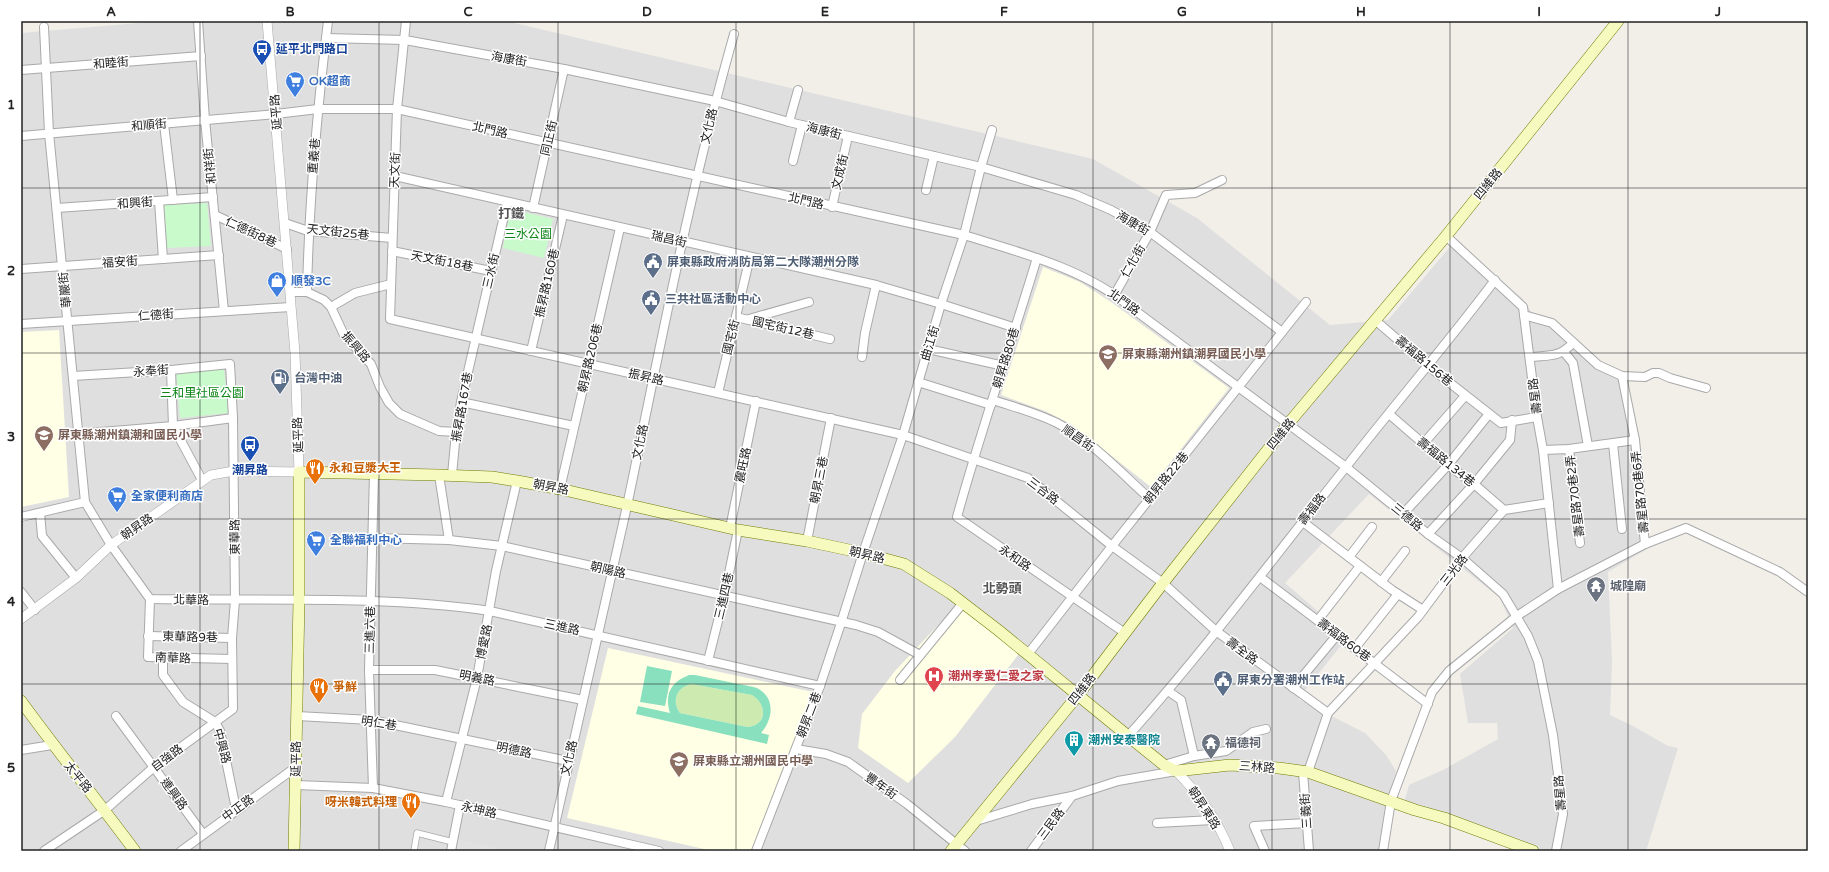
<svg xmlns="http://www.w3.org/2000/svg" width="1829" height="872" font-family="'Varela Round','Noto Sans TC',sans-serif">
  <rect width="100%" height="100%" fill="#f2efe9"/>
  <polygon fill="#e0dfdf" points="162,21 506,21 1093,159 1197,218 1330,325 1388,320 1455,241 1523,299 1532,313 1557,325 1600,365 1624,375 1647,549 1608,572 1612,661 1610,715 1633,726 1668,746 1678,748 1646,851 1539,851 1404,803 1409,785 1443,770 1498,739 1497,723 1468,723 1460,674 1513,628 1500,598 1369,494 1285,583 1348,637 1298,699 1365,733 1386,755 1396,771 1385,810 1385,851 21,851 21,33"/>
  <g fill="#ffffe5">
    <polygon points="1043,267 1080,282 1111,302 1229,388 1151,487 1071,424 1045,411 1001,395"/>
    <polygon points="59,330 69,497 21,507 21,332"/>
    <polygon points="957,605 1021,651 955,737 908,783 858,748 862,714 895,671"/>
    <polygon points="608,648 813,692 756,851 713,851 567,818"/>
  </g>
  <path fill="#cdebb0" d="M691,684L752,695C767,704 768,726 747,727L680,713C671,701 677,687 691,684Z"/>
  <g fill="#c8facc">
    <polygon points="207,203 211,246 167,248 164,205"/>
    <polygon points="511,209 553,219 544,258 503,248"/>
    <polygon points="224,368 228,413 180,418 176,373"/>
  </g>
  <g fill="#88e0be" fill-rule="evenodd">
    <polygon points="647,666 672,671 665,706 640,702"/>
    <path d="M689,675H695C710,678 724,681 738,684C744,685 751,686 757,688C776,698 773,719 761,733L769,735L767,744L636,714L638,706L670,713C664,694 671,682 689,675ZM691,684L752,695C767,704 768,726 747,727L680,713C671,701 677,687 691,684Z"/>
  </g>
  <polygon fill="#e2e2e2" points="457,839 496,848 498,851 455,851"/>
  <g fill="none" stroke-linecap="round" stroke-linejoin="round">
    <g stroke="#a9a9a9" stroke-width="7">
      <polyline id="pedestrian" points="414,851 417,833 453,842"/>
    </g>
    <g stroke="#a9a9a9" stroke-width="10">
      <g id="minor">
        <polyline points="198,21 205,120 224,311"/>
        <polyline points="406,21 397,109 390,319 903,435 1028,478 1112,546 1163,583 1216,631 1328,713"/>
        <path d="M44,27L49,133L85,502L111,545L150,599C262,601 380,595 490,611L820,686"/>
        <polyline points="326,38 405,40 564,69 715,101 789,122 981,167 1076,195 1111,210 1150,232 1282,332"/>
        <polyline points="21,70 201,56"/>
        <polyline points="789,122 798,90"/>
        <polyline points="164,124 173,200"/>
        <path d="M21,136L276,114L318,109H397L964,235C1022,253 1086,269 1133,309L1346,467L1428,534L1462,558L1503,594L1528,636L1538,661L1553,735L1563,814L1556,851"/>
        <polyline points="793,161 802,125"/>
        <polyline points="395,176 876,285 941,304 1016,328"/>
        <polyline points="926,190 934,156"/>
        <polyline points="159,201 163,259"/>
        <polyline points="832,207 848,136"/>
        <polyline points="57,208 213,197"/>
        <polyline points="533,208 564,69"/>
        <polyline points="215,215 287,249"/>
        <polyline points="285,223 308,231 392,238"/>
        <polyline points="1446,236 1523,307 1537,417 1543,450 1558,589"/>
        <polyline points="392,251 491,271"/>
        <path d="M1037,258C1011,344 981,430 957,517L1125,633"/>
        <polyline points="21,269 219,255"/>
        <polyline points="290,292 307,292 324,300 331,307 344,335 371,364 380,387 389,403 400,414 439,431 456,432"/>
        <path d="M307,292C309,202 317,111 328,21"/>
        <polyline points="1115,294 1150,232 1166,195 1195,193 1222,180"/>
        <polyline points="331,307 355,293 391,284"/>
        <polyline points="1524,315 1552,323 1598,365 1622,376 1645,377 1653,373 1659,373 1670,378 1706,388"/>
        <polyline points="736,317 830,339"/>
        <polyline points="749,319 809,302"/>
        <polyline points="1375,320 1427,365 1501,423 1537,417"/>
        <polyline points="21,324 291,307"/>
        <polyline points="928,349 1004,366"/>
        <polyline points="531,351 563,215"/>
        <polyline points="1564,352 1573,363 1588,446"/>
        <polyline points="862,357 865,333 876,285"/>
        <path d="M1530,357C1550,355 1558,358 1573,343"/>
        <polyline points="171,370 173,426 202,480"/>
        <polyline points="1622,376 1635,440 1645,544"/>
        <polyline points="918,382 991,405"/>
        <polyline points="718,393 750,257"/>
        <path d="M993,400C1014,407 1037,413 1057,423C1092,441 1120,472 1149,498"/>
        <polyline points="461,402 574,426"/>
        <polyline points="1389,414 1448,465 1474,484 1504,510"/>
        <polyline points="77,434 173,426 233,418"/>
        <polyline points="1423,444 1465,396"/>
        <polyline points="1613,444 1622,529"/>
        <polyline points="1569,449 1580,543"/>
        <polyline points="1543,450 1569,449 1635,440"/>
        <polyline points="439,475 449,540"/>
        <polyline points="452,475 456,432 461,402 507,203"/>
        <polyline points="560,489 620,228"/>
        <polyline points="40,513 42,536 76,578"/>
        <polyline points="1403,514 1448,465 1489,414"/>
        <polyline points="21,517 85,502"/>
        <polyline points="1303,522 1392,590 1423,610"/>
        <polyline points="730,528 756,401"/>
        <polyline points="1428,534 1474,484 1510,440 1512,420"/>
        <polyline points="371,538 449,540 502,546 856,625 878,632 920,655"/>
        <polyline points="807,541 831,418"/>
        <polyline points="1349,557 1372,527"/>
        <polyline points="1260,577 1428,704"/>
        <polyline points="1381,582 1405,551"/>
        <polyline points="21,592 35,610"/>
        <polyline points="150,599 148,657 232,659"/>
        <polyline points="1318,620 1360,566"/>
        <polyline points="148,636 232,638"/>
        <polyline points="1355,648 1398,594"/>
        <polyline points="1028,654 1112,546 1306,302"/>
        <polyline points="163,658 163,675 183,702 215,722 220,731 236,809"/>
        <polyline points="708,661 724,597 738,530"/>
        <polyline points="369,670 435,670 583,700"/>
        <polyline points="900,680 963,603"/>
        <polyline points="1293,688 1337,635"/>
        <polyline points="1168,691 1181,700 1194,756"/>
        <polyline points="116,716 203,834"/>
        <polyline points="297,716 371,720 568,761"/>
        <path d="M1128,736C1205,650 1274,557 1346,467C1395,404 1447,344 1495,280"/>
        <polyline points="796,749 826,754 848,762 907,804 965,851"/>
        <polyline points="21,750 52,745"/>
        <polyline points="1164,765 1194,756 1226,751 1253,732 1266,729"/>
        <polyline points="1303,772 1309,851"/>
        <polyline points="1308,772 1328,713 1418,617 1462,558 1504,510 1549,503"/>
        <polyline points="296,785 373,788 446,802 659,851"/>
        <polyline points="373,788 369,670 374,473"/>
        <polyline points="446,802 477,678 496,571 517,481"/>
        <polyline points="976,821 1032,804 1072,796 1118,781 1176,771"/>
        <polyline points="1157,823 1213,820"/>
        <polyline points="44,851 105,810 154,767 233,709 232,638 235,600 233,418 230,364 171,370 73,376"/>
        <polyline points="181,851 296,767"/>
        <polyline points="451,851 460,805"/>
        <path d="M549,851C574,736 602,621 627,506C660,348 690,189 734,34"/>
        <polyline points="756,851 820,686 841,623 863,553 903,435 941,304 964,235 981,167 992,130"/>
        <polyline points="1031,851 1072,796"/>
        <polyline points="1265,851 1254,826 1307,823"/>
        <polyline points="1383,851 1391,801 1432,692 1449,671 1517,616 1558,589 1645,544 1686,528 1780,572 1808,592"/>
      </g>
    </g>
    <g stroke="#a9a9a9" stroke-width="10">
      <g id="tertiary">
        <polyline points="21,619 76,578 111,545 211,475 234,471 299,472 295,353 267,21"/>
        <path d="M1176,771C1199,794 1218,821 1230,851"/>
      </g>
    </g>
    <g stroke="#707d05" stroke-width="12">
      <g id="secondary">
        <path d="M21,701C58,752 98,801 135,851"/>
        <polyline points="294,851 299,600 299,472 439,475 492,477 517,481 560,489 738,530 807,541 863,553 904,564 950,593 998,630 1128,736 1164,765 1176,771 1230,765 1279,768 1308,772 1415,810 1444,818 1533,851"/>
        <polyline points="951,851 1078,695 1163,583 1288,424 1446,236 1618,21"/>
      </g>
    </g>
    <use href="#pedestrian" stroke="#fff" stroke-width="5.5"/>
    <use href="#minor" stroke="#fff" stroke-width="8"/>
    <use href="#tertiary" stroke="#fff" stroke-width="9"/>
    <use href="#secondary" stroke="#f7fabf" stroke-width="11"/>
  </g>
  <path fill="none" stroke="#222" stroke-width="1" stroke-opacity="0.55" d="M200,21V851M379,21V851M558,21V851M736,21V851M914,21V851M1093,21V851M1272,21V851M1450,21V851M1628,21V851M21,188H1808M21,353H1808M21,519H1808M21,684H1808"/>
  <defs>
    <g id="bus-pin" transform="scale(1)"><path d="M0 17L-7.5 6A9.5 9.5 0 1 1 7.5 6Z" fill="#1a4fb4" stroke="#fff"/><path d="M-5-6H5V4H4V6H2V4H-2V6H-4V4H-5ZM-3.5-4V0h7V-4ZM-3.5 1.2v1.5H-2V1.2ZM2 1.2v1.5H3.5V1.2Z" fill="#fff"/></g>
    <g id="supermarket-pin" transform="scale(1)"><path d="M0 17L-7.5 6A9.5 9.5 0 1 1 7.5 6Z" fill="#3f7fe0" stroke="#fff"/><path d="M-6-5.5h2.5l.6 2H6L4.5 2H-2.5L-4.4-4H-6ZM-1.5 3.2a1.3 1.3 0 1 0 .1 0ZM3 3.2a1.3 1.3 0 1 0 .1 0Z" fill="#fff"/></g>
    <g id="civic-pin" transform="scale(1)"><path d="M0 17L-7.5 6A9.5 9.5 0 1 1 7.5 6Z" fill="#5c6f8a" stroke="#fff"/><path d="M-.6-6.5H3V-4.5H.6V-3L4-1V1h2V6H-6V1h2V-1L-.6-3ZM-1.2 2.5V6h2.4V2.5Z" fill="#fff"/></g>
    <g id="shop-pin" transform="scale(1)"><path d="M0 17L-7.5 6A9.5 9.5 0 1 1 7.5 6Z" fill="#3f7fe0" stroke="#fff"/><path d="M-5-2.5h2.3a2.7 3.5 0 0 1 5.4 0H5L5.5 6h-11ZM-1.5-2.5h3a1.5 2.3 0 0 0-3 0Z" fill="#fff"/></g>
    <g id="school-pin" transform="scale(1)"><path d="M0 17L-7.5 6A9.5 9.5 0 1 1 7.5 6Z" fill="#8d6e63" stroke="#fff"/><path d="M0-5L7-2L0 1L-7-2ZM-4 1L0 2.5L4 1V4Q0 6-4 4Z" fill="#fff"/></g>
    <g id="fuel-pin" transform="scale(1)"><path d="M0 17L-7.5 6A9.5 9.5 0 1 1 7.5 6Z" fill="#5c6f8a" stroke="#fff"/><path d="M-5.5-6h7V0h2V4h1.3V-2.5L3-4.5l.8-.8L6-3V5H2.5V1h-1V6h-7ZM-4.2-4.7v3.2H.2V-4.7Z" fill="#fff"/></g>
    <g id="restaurant-pin" transform="scale(1)"><path d="M0 17L-7.5 6A9.5 9.5 0 1 1 7.5 6Z" fill="#e8710a" stroke="#fff"/><path d="M-5-6h1v4h1v-4h1v4h1v-4h1v5L-1.5 .5V6h-2V.5L-5-1ZM5-6V6H3V1.5H1.5Q1.5-4 5-6Z" fill="#fff"/></g>
    <g id="temple-pin" transform="scale(1)"><path d="M0 17L-7.5 6A9.5 9.5 0 1 1 7.5 6Z" fill="#6b7280" stroke="#fff"/><path d="M0-6L5-2H3V0L6.5 2.5H4V6H1.5V3h-3V6H-4V2.5H-6.5L-3 0V-2H-5Z" fill="#fff"/></g>
    <g id="hospital-pin" transform="scale(1)"><path d="M0 17L-7.5 6A9.5 9.5 0 1 1 7.5 6Z" fill="#e0444e" stroke="#fff"/><path d="M-5-5h3v3.5h4V-5h3V5h-3V1.5h-4V5h-3Z" fill="#fff"/></g>
    <g id="building-pin" transform="scale(1)"><path d="M0 17L-7.5 6A9.5 9.5 0 1 1 7.5 6Z" fill="#0f9aa8" stroke="#fff"/><path d="M-4-6H4V6H1V3H-1V6H-4ZM-2.5-4.3h1.7v1.8h-1.7ZM.8-4.3h1.7v1.8H.8ZM-2.5-1h1.7V.8h-1.7ZM.8-1h1.7V.8H.8Z" fill="#fff"/></g>
  </defs>
  <g fill-rule="evenodd">
    <use href="#bus-pin" x="262" y="49"/>
    <use href="#supermarket-pin" x="295" y="81"/>
    <use href="#civic-pin" x="653" y="262"/>
    <use href="#shop-pin" x="277" y="281"/>
    <use href="#civic-pin" x="651" y="299"/>
    <use href="#school-pin" x="1108" y="354"/>
    <use href="#fuel-pin" x="280" y="378"/>
    <use href="#school-pin" x="44" y="435"/>
    <use href="#bus-pin" x="250" y="445"/>
    <use href="#restaurant-pin" x="315" y="468"/>
    <use href="#supermarket-pin" x="117" y="496"/>
    <use href="#supermarket-pin" x="316" y="540"/>
    <use href="#temple-pin" x="1596" y="586"/>
    <use href="#hospital-pin" x="934" y="676"/>
    <use href="#civic-pin" x="1223" y="680"/>
    <use href="#restaurant-pin" x="319" y="687"/>
    <use href="#building-pin" x="1074" y="740"/>
    <use href="#temple-pin" x="1211" y="743"/>
    <use href="#school-pin" x="679" y="761"/>
    <use href="#restaurant-pin" x="411" y="802"/>
  </g>
  <g text-anchor="middle" dominant-baseline="central" stroke-width="3" stroke-linejoin="round" paint-order="stroke">
    <g font-size="12" font-weight="bold" fill="#164399" stroke="#fff" text-anchor="start">
      <text x="276" y="49">延平北門路口</text>
      <text x="250" y="470" text-anchor="middle">潮昇路</text>
    </g>
    <g font-size="12" fill="#222" stroke="#fff">
      <text transform="translate(509 59) rotate(10)">海康街</text>
      <text transform="translate(111 63) rotate(-5)">和睦街</text>
      <text transform="translate(276 112) rotate(-95)">延平路</text>
      <text transform="translate(149 125) rotate(-5)">和順街</text>
      <text transform="translate(709 126) rotate(-77)">文化路</text>
      <text transform="translate(490 130) rotate(13)">北門路</text>
      <text transform="translate(824 131) rotate(14)">海康街</text>
      <text transform="translate(549 138) rotate(-77)">同正街</text>
      <text transform="translate(314 156) rotate(-85)">重義巷</text>
      <text transform="translate(210 166) rotate(-96)">和祥街</text>
      <text transform="translate(395 170) rotate(-88)">天文街</text>
      <text transform="translate(840 172) rotate(-77)">文成街</text>
      <text transform="translate(1488 184) rotate(-51)">四維路</text>
      <text transform="translate(806 201) rotate(13)">北門路</text>
      <text transform="translate(135 203) rotate(-4)">和興街</text>
      <text transform="translate(1133 223) rotate(30)">海康街</text>
      <text transform="translate(251 232) rotate(25)">仁德街8巷</text>
      <text transform="translate(338 232) rotate(6)">天文街25巷</text>
      <text transform="translate(669 239) rotate(13)">瑞昌街</text>
      <text transform="translate(442 261) rotate(11)">天文街18巷</text>
      <text transform="translate(1133 261) rotate(-60)">仁化街</text>
      <text transform="translate(120 262) rotate(-4)">福安街</text>
      <text transform="translate(491 271) rotate(-77)">三水街</text>
      <text transform="translate(547 283) rotate(-77)">振昇路160巷</text>
      <text transform="translate(65 290) rotate(-96)">華巖街</text>
      <text transform="translate(1124 302) rotate(36)">北門路</text>
      <text transform="translate(156 315) rotate(-4)">仁德街</text>
      <text transform="translate(783 328) rotate(13)">國宅街12巷</text>
      <text transform="translate(731 337) rotate(-76)">國宅街</text>
      <text transform="translate(930 343) rotate(-73)">曲江街</text>
      <text transform="translate(356 347) rotate(50)">振興路</text>
      <text transform="translate(590 358) rotate(-77)">朝昇路206巷</text>
      <text transform="translate(1006 358) rotate(-73)">朝昇路80巷</text>
      <text transform="translate(1424 361) rotate(40)">壽福路156巷</text>
      <text transform="translate(151 371) rotate(-4)">永奉街</text>
      <text transform="translate(646 377) rotate(13)">振昇路</text>
      <text transform="translate(1535 396) rotate(-97)">壽星路</text>
      <text transform="translate(462 407) rotate(-80)">振昇路167巷</text>
      <text transform="translate(1281 434) rotate(-51)">四維路</text>
      <text transform="translate(298 435) rotate(-92)">延平路</text>
      <text transform="translate(1078 438) rotate(35)">順昌街</text>
      <text transform="translate(640 442) rotate(-78)">文化路</text>
      <text transform="translate(1446 462) rotate(39)">壽福路134巷</text>
      <text transform="translate(743 465) rotate(-78)">震旺路</text>
      <text transform="translate(1166 478) rotate(-51)">朝昇路22巷</text>
      <text transform="translate(819 480) rotate(-79)">朝昇三巷</text>
      <text transform="translate(551 487) rotate(11)">朝昇路</text>
      <text transform="translate(1043 491) rotate(37)">三合路</text>
      <text transform="translate(1640 492) rotate(-96)">壽星路70巷6弄</text>
      <text transform="translate(1575 496) rotate(-97)">壽星路70巷2弄</text>
      <text transform="translate(1312 509) rotate(-52)">壽福路</text>
      <text transform="translate(1407 517) rotate(39)">三德路</text>
      <text transform="translate(137 527) rotate(-35)">朝昇路</text>
      <text transform="translate(235 537) rotate(-91)">東華路</text>
      <text transform="translate(867 555) rotate(13)">朝昇路</text>
      <text transform="translate(1015 558) rotate(35)">永和路</text>
      <text transform="translate(608 570) rotate(13)">朝陽路</text>
      <text transform="translate(1454 570) rotate(-52)">三光路</text>
      <text transform="translate(724 596) rotate(-77)">三進四巷</text>
      <text transform="translate(191 600) rotate(1)">北華路</text>
      <text transform="translate(562 627) rotate(12)">三進路</text>
      <text transform="translate(370 630) rotate(-89)">三進六巷</text>
      <text transform="translate(190 637) rotate(1)">東華路9巷</text>
      <text transform="translate(1344 640) rotate(37)">壽福路60巷</text>
      <text transform="translate(484 642) rotate(-78)">博愛路</text>
      <text transform="translate(1242 651) rotate(37)">壽全路</text>
      <text transform="translate(173 658) rotate(2)">南華路</text>
      <text transform="translate(477 678) rotate(11)">明義路</text>
      <text transform="translate(1082 689) rotate(-52)">四維路</text>
      <text transform="translate(809 715) rotate(-69)">朝昇二巷</text>
      <text transform="translate(379 723) rotate(9)">明仁巷</text>
      <text transform="translate(222 746) rotate(75)">中興路</text>
      <text transform="translate(514 750) rotate(12)">明德路</text>
      <text transform="translate(167 758) rotate(-37)">自強路</text>
      <text transform="translate(569 758) rotate(-77)">文化路</text>
      <text transform="translate(296 759) rotate(-89)">延平路</text>
      <text transform="translate(1257 767) rotate(4)">三林路</text>
      <text transform="translate(78 777) rotate(51)">太平路</text>
      <text transform="translate(881 786) rotate(35)">豐年街</text>
      <text transform="translate(1560 793) rotate(-95)">壽星路</text>
      <text transform="translate(174 794) rotate(54)">連興路</text>
      <text transform="translate(238 808) rotate(-36)">中正路</text>
      <text transform="translate(1204 808) rotate(57)">朝昇東路</text>
      <text transform="translate(479 810) rotate(13)">永坤路</text>
      <text transform="translate(1306 811) rotate(-94)">三義街</text>
      <text transform="translate(1051 824) rotate(-53)">三民路</text>
    </g>
    <g font-size="12" font-weight="bold" fill="#366cbe" stroke="#fff" text-anchor="start">
      <text x="309" y="81">OK超商</text>
      <text x="291" y="281">順發3C</text>
      <text x="131" y="496">全家便利商店</text>
      <text x="330" y="540">全聯福利中心</text>
    </g>
    <g font-size="12" fill="#0c8416" stroke="#fff">
      <text x="528" y="234">三水公園</text>
      <text x="202" y="393">三和里社區公園</text>
    </g>
    <g font-size="12" font-weight="bold" fill="#4e5e75" stroke="#fff" text-anchor="start">
      <text x="667" y="262">屏東縣政府消防局第二大隊潮州分隊</text>
      <text x="665" y="299">三共社區活動中心</text>
      <text x="294" y="378">台灣中油</text>
      <text x="1237" y="680">屏東分署潮州工作站</text>
    </g>
    <g font-size="12" font-weight="bold" fill="#785e54" stroke="#fff" text-anchor="start">
      <text x="1122" y="354">屏東縣潮州鎮潮昇國民小學</text>
      <text x="58" y="435">屏東縣潮州鎮潮和國民小學</text>
      <text x="693" y="761">屏東縣立潮州國民中學</text>
    </g>
    <g font-size="12" font-weight="bold" fill="#c56008" stroke="#fff" text-anchor="start">
      <text x="329" y="468">永和豆漿大王</text>
      <text x="333" y="687">爭鮮</text>
      <text x="397" y="802" text-anchor="end">呀米韓式料理</text>
    </g>
    <g font-size="12" font-weight="bold" fill="#5b616d" stroke="#fff" text-anchor="start">
      <text x="1610" y="586">城隍廟</text>
      <text x="1225" y="743">福德祠</text>
    </g>
    <g font-size="12" font-weight="bold" fill="#be3a42" stroke="#fff" text-anchor="start">
      <text x="948" y="676">潮州孝愛仁愛之家</text>
    </g>
    <g font-size="12" font-weight="bold" fill="#0d838f" stroke="#fff" text-anchor="start">
      <text x="1088" y="740">潮州安泰醫院</text>
    </g>
    <g font-size="13" font-weight="bold" fill="#555" stroke="#fff">
      <text x="511" y="214">打鐵</text>
      <text x="1002" y="589">北勢頭</text>
    </g>
  </g>
  <rect width="1829" height="872" fill="none" stroke="#ffffff" stroke-width="44"/>
  <rect x="22" y="22" width="1785" height="828" fill="none" stroke="#222" stroke-width="1.5"/>
  <g font-size="13" text-anchor="middle" font-weight="bold" fill="#222">
    <text x="111" y="16">A</text>
    <text x="290" y="16">B</text>
    <text x="468" y="16">C</text>
    <text x="647" y="16">D</text>
    <text x="825" y="16">E</text>
    <text x="1004" y="16">F</text>
    <text x="1182" y="16">G</text>
    <text x="1361" y="16">H</text>
    <text x="1539" y="16">I</text>
    <text x="1718" y="16">J</text>
    <text x="11" y="109">1</text>
    <text x="11" y="275">2</text>
    <text x="11" y="441">3</text>
    <text x="11" y="606">4</text>
    <text x="11" y="772">5</text>
  </g>
</svg>
